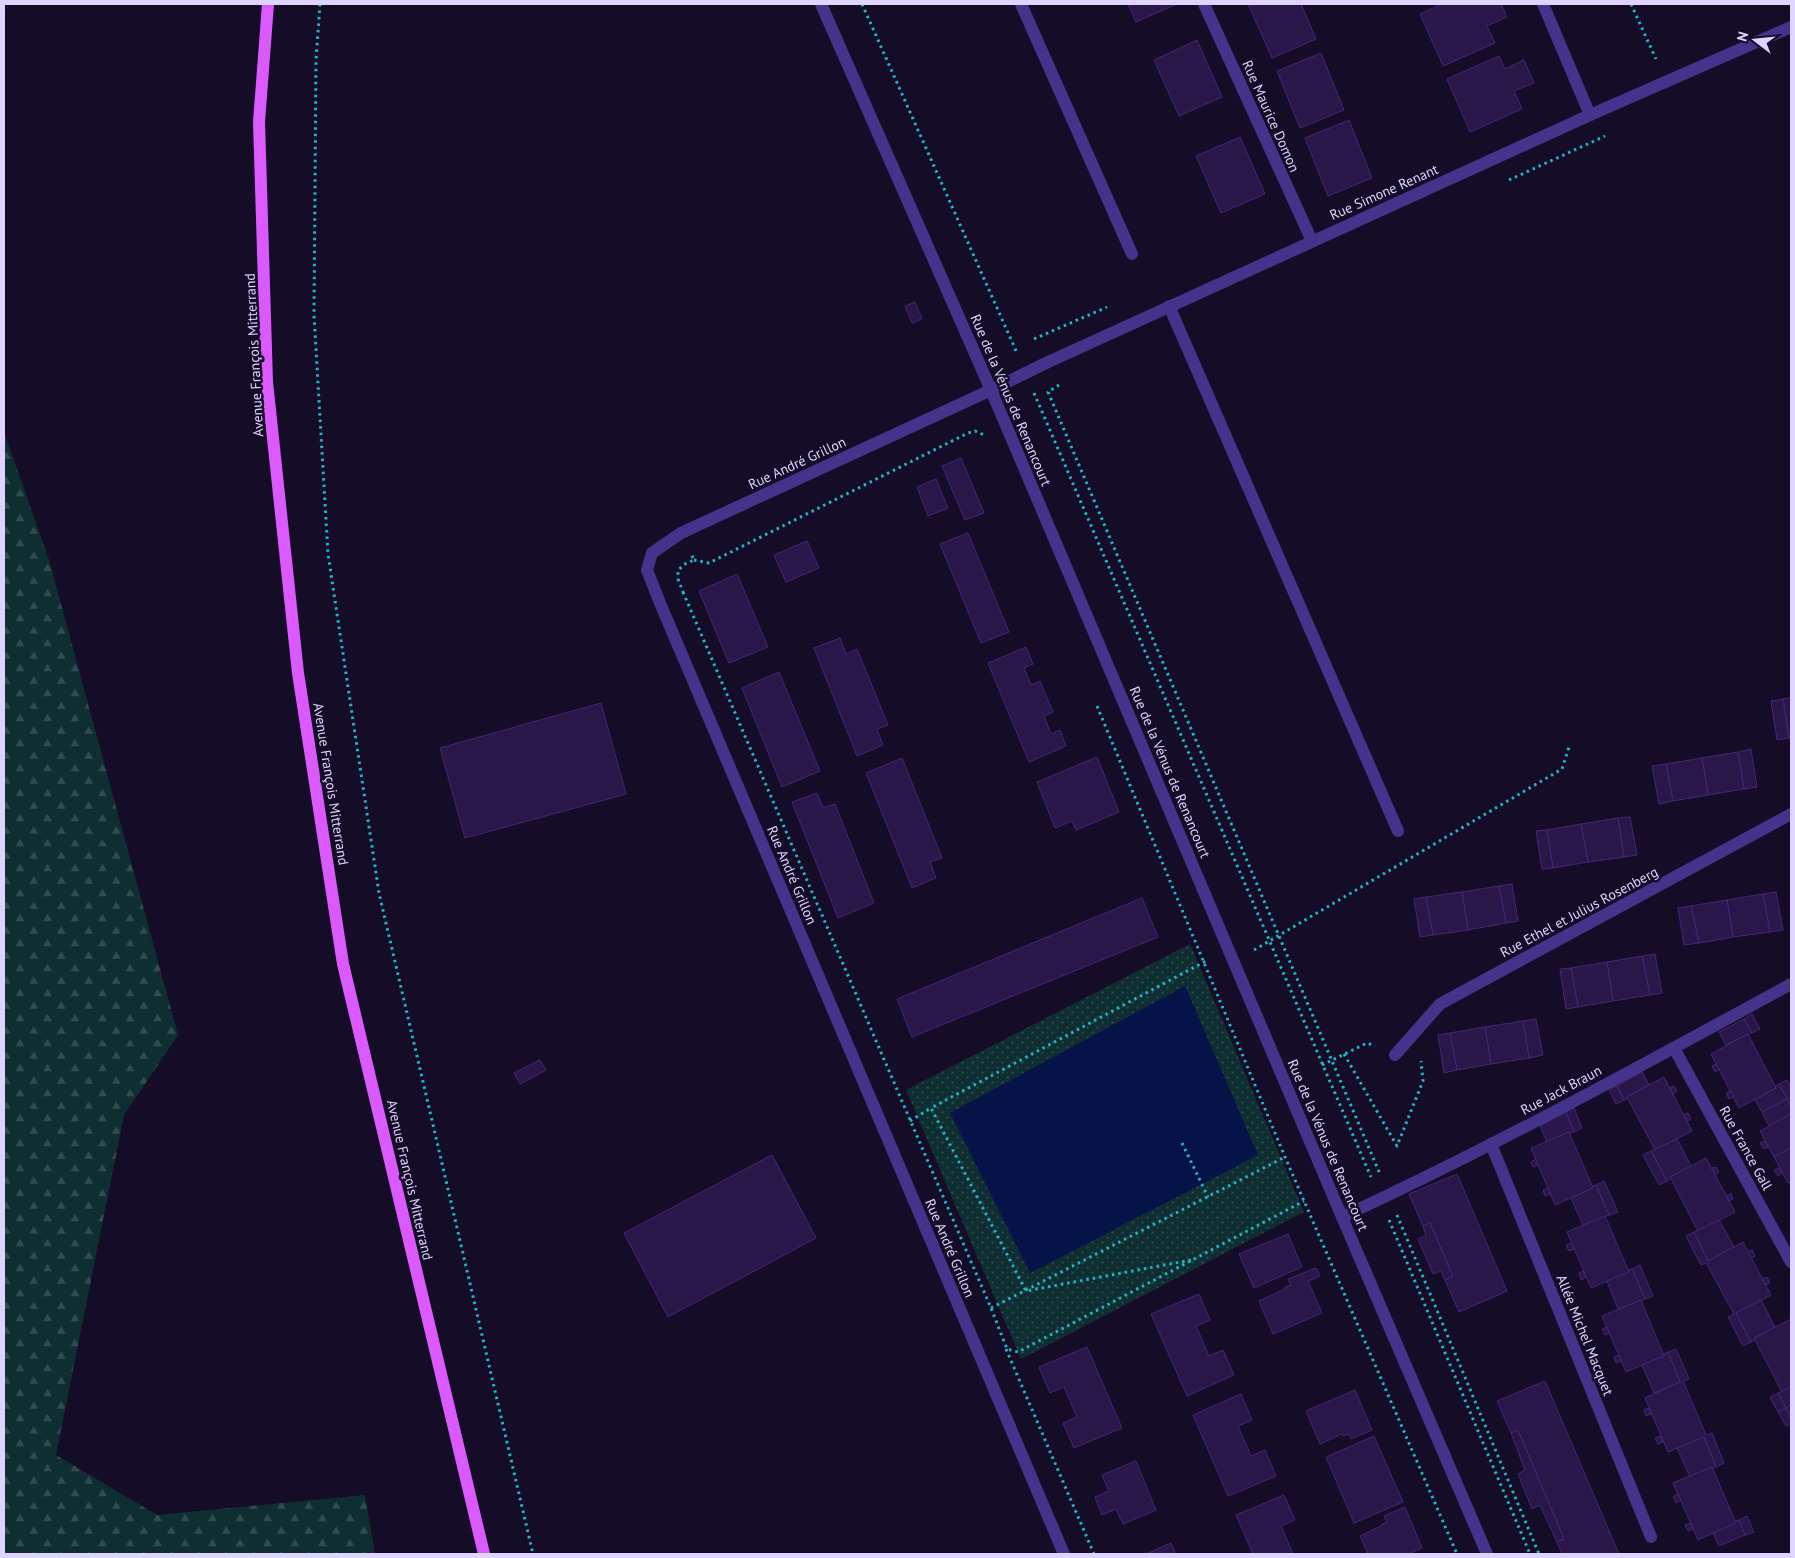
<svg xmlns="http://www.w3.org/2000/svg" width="1795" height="1558" font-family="'PT Sans',sans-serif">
  <defs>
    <pattern id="forest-firs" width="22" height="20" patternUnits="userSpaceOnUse" patternTransform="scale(1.25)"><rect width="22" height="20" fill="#0f2e32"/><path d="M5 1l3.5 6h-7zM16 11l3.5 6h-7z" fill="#324b51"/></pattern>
    <pattern id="park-dots" width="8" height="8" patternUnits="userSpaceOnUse" patternTransform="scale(1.25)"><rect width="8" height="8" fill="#0f2e32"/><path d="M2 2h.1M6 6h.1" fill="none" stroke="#324b51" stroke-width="1.8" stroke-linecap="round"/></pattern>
  </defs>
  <rect width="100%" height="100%" fill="#150d27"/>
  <polygon fill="url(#forest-firs)" points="4,432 49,560 178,1035 124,1115 56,1455 157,1515 365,1495 375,1554 4,1554"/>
  <polygon fill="url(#park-dots)" points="1190,944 1304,1212 1021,1359 906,1090"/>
  <polygon fill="#051348" points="1185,986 1258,1155 1030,1273 950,1113"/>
  <g fill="#29174a" stroke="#442678">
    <polygon points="1128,4 1177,4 1136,22"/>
    <polygon points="1248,4 1301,4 1316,39 1272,58"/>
    <polygon points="1442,4 1501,4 1507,17 1487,26 1495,43 1443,66 1420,14"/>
    <polygon points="1197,40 1222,97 1179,116 1154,60"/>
    <polygon points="1321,53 1344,110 1300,128 1277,71"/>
    <polygon points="1499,56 1505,69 1524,60 1534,83 1514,91 1522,109 1470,132 1447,79"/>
    <polygon points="1349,120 1372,178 1328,196 1305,138"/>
    <polygon points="1240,137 1265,194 1221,213 1196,156"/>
    <polygon points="915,302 922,319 912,323 905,306"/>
    <polygon points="961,458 984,513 965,520 942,466"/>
    <polygon points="936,479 948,508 928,516 917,487"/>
    <polygon points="968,533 1009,632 981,643 940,544"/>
    <polygon points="807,541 819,568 786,582 774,555"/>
    <polygon points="737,574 768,647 729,663 699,591"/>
    <polygon points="840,638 846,654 857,649 888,725 877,729 883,745 857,756 814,648"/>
    <polygon points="1026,647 1033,664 1024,668 1031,685 1040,681 1053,712 1044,716 1051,734 1060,730 1066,746 1029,762 988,663"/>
    <polygon points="779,672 820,771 782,787 742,688"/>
    <polygon points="1791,698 1791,737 1789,738 1783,699"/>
    <polygon points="1783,699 1789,738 1777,740 1771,701"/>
    <polygon points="601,703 626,794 465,838 440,748"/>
    <polygon points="1751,749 1757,787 1744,789 1738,752"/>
    <polygon points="1738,752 1744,789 1708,795 1702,758"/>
    <polygon points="1097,757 1119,812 1076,830 1072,821 1055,828 1037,782"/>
    <polygon points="902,758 942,858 930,862 936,878 912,888 866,773"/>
    <polygon points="1702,758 1708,795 1673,801 1666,764"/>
    <polygon points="1666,764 1673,801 1659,804 1652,766"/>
    <polygon points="817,793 823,808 835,804 874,903 838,918 792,802"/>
    <polygon points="1630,817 1637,855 1624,857 1618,818"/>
    <polygon points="1618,818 1624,857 1588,862 1581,824"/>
    <polygon points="1581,824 1588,862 1553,868 1547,830"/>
    <polygon points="1547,830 1553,868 1542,869 1536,831"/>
    <polygon points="1512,884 1518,921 1506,923 1499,886"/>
    <polygon points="1499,886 1506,923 1468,930 1462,892"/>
    <polygon points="1462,892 1468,930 1433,935 1426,897"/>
    <polygon points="1776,892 1783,930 1770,932 1763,894"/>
    <polygon points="1763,894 1770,932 1733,937 1727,900"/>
    <polygon points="1426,897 1433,935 1420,937 1414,899"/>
    <polygon points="1142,898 1158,937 912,1037 897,999"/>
    <polygon points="1727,900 1733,937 1699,943 1691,906"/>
    <polygon points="1691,906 1699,943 1684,945 1678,908"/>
    <polygon points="1655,954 1662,993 1650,995 1642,956"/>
    <polygon points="1642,956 1650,995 1613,1001 1607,962"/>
    <polygon points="1607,962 1613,1001 1578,1007 1571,968"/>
    <polygon points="1571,968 1578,1007 1566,1009 1560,969"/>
    <polygon points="1752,1014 1760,1029 1752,1033 1744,1019"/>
    <polygon points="1536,1019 1543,1055 1529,1058 1523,1021"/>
    <polygon points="1744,1019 1752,1033 1748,1035 1748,1034 1726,1045 1719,1032"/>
    <polygon points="1523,1021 1529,1058 1491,1064 1485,1027"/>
    <polygon points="1485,1027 1491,1064 1457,1070 1450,1033"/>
    <polygon points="1450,1033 1457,1070 1444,1073 1438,1035"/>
    <polygon points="1748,1034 1776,1088 1739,1108 1711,1054"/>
    <polygon points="540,1060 546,1070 520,1084 514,1073"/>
    <polygon points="1716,1064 1719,1069 1715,1072 1712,1066"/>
    <polygon points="1642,1072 1649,1085 1627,1097 1628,1098 1624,1100 1617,1086"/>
    <polygon points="1664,1077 1692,1131 1655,1150 1627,1097"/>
    <polygon points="1787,1080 1791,1089 1791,1097 1787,1099 1779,1084"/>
    <polygon points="1779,1084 1787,1099 1762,1112 1755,1100 1776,1088 1775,1086"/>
    <polygon points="1617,1086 1624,1100 1616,1104 1609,1090"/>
    <polygon points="1674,1086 1677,1091 1673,1094 1670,1088"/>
    <polygon points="1731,1091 1734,1096 1729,1099 1726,1093"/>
    <polygon points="1791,1097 1791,1108 1787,1099"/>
    <polygon points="1787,1099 1791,1108 1791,1114 1769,1126 1762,1112"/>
    <polygon points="1574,1108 1582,1128 1574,1132 1566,1112"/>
    <polygon points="1566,1112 1574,1132 1570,1133 1569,1132 1547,1142 1540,1126"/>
    <polygon points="1688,1113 1691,1119 1687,1121 1684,1115"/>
    <polygon points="1791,1114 1791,1148 1774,1157 1760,1131"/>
    <polygon points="1569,1132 1593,1188 1555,1205 1531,1148"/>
    <polygon points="1677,1139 1691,1166 1670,1177 1670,1179 1667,1181 1651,1151"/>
    <polygon points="1765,1141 1768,1147 1763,1149 1760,1143"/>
    <polygon points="1791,1148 1791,1182 1788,1183 1774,1157"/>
    <polygon points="1651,1151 1667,1181 1659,1185 1643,1155"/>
    <polygon points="772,1155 816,1238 668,1317 624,1233"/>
    <polygon points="1706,1158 1735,1212 1698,1231 1670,1177"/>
    <polygon points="1536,1159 1538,1165 1533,1167 1531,1162"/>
    <polygon points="1716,1167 1719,1172 1715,1175 1712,1168"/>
    <polygon points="1779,1168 1782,1173 1778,1176 1774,1170"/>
    <polygon points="1457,1174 1507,1291 1459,1312 1445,1280 1453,1276 1430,1223 1423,1226 1409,1194"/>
    <polygon points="1604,1181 1618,1212 1609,1215 1596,1185"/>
    <polygon points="1596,1185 1609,1215 1583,1225 1571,1198 1593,1188 1592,1186"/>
    <polygon points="1548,1188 1550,1194 1545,1196 1543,1190"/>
    <polygon points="1731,1193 1733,1199 1729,1201 1727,1196"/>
    <polygon points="1605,1216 1629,1272 1591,1288 1567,1232"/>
    <polygon points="1719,1220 1734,1247 1708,1261 1694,1232"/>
    <polygon points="1430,1223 1453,1276 1445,1280 1441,1271 1433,1274 1418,1239 1426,1236 1423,1226"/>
    <polygon points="1694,1232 1708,1261 1743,1242 1771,1295 1736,1313 1751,1342 1743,1346 1728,1317 1734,1314 1706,1263 1701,1265 1686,1236"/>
    <polygon points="1288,1234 1302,1267 1254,1288 1239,1254"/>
    <polygon points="1572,1243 1574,1249 1569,1251 1566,1245"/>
    <polygon points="1752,1250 1755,1256 1751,1258 1748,1253"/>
    <polygon points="1640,1265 1653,1296 1645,1299 1632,1269"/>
    <polygon points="1316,1268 1320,1276 1308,1281 1322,1313 1273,1334 1259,1301 1285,1289 1285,1287 1291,1285 1288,1279"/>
    <polygon points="1632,1269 1645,1299 1618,1309 1607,1281 1629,1272 1628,1270"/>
    <polygon points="1583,1271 1586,1277 1581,1280 1579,1273"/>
    <polygon points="1767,1277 1770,1283 1765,1285 1763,1279"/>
    <polygon points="1199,1294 1210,1320 1196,1326 1209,1356 1223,1350 1234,1375 1187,1396 1151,1314"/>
    <polygon points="1641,1300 1664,1356 1626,1372 1602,1316"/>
    <polygon points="1761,1300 1775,1327 1754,1338 1755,1340 1751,1342 1736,1313"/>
    <polygon points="1791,1319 1791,1387 1782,1392 1754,1338"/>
    <polygon points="1607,1327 1609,1333 1605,1335 1602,1329"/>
    <polygon points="1087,1347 1122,1428 1074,1448 1063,1423 1077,1417 1064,1387 1050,1393 1039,1367"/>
    <polygon points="1676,1349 1689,1379 1683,1381 1706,1435 1712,1433 1724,1463 1716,1467 1704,1437 1668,1452 1645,1398 1680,1382 1668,1352"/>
    <polygon points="1668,1352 1680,1382 1654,1393 1642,1365 1664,1356 1664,1354"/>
    <polygon points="1619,1355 1621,1361 1616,1363 1614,1357"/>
    <polygon points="1545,1381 1619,1554 1562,1554 1557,1542 1564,1539 1518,1430 1511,1433 1497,1401"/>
    <polygon points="1791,1387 1791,1405 1786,1408 1778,1393"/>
    <polygon points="1355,1390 1372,1430 1351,1439 1349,1434 1343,1436 1342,1434 1320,1444 1306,1411"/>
    <polygon points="1778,1393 1786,1408 1778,1412 1770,1397"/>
    <polygon points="1241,1394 1252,1420 1238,1426 1251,1456 1265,1450 1276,1476 1228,1496 1193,1415"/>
    <polygon points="1791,1405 1791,1419 1786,1408"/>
    <polygon points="1649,1408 1651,1414 1646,1416 1644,1410"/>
    <polygon points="1786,1408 1791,1419 1791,1426 1790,1424 1786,1426 1778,1412"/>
    <polygon points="1518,1430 1564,1539 1557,1542 1540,1505 1532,1509 1518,1474 1525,1470 1511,1433"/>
    <polygon points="1374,1436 1403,1502 1354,1523 1326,1457"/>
    <polygon points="1661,1436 1663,1442 1658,1444 1655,1438"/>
    <polygon points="1704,1437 1716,1467 1690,1477 1677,1448"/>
    <polygon points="1136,1461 1156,1510 1123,1524 1116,1509 1102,1515 1095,1497 1109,1491 1102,1475"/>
    <polygon points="1712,1467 1736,1523 1698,1540 1673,1483"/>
    <polygon points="1678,1494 1681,1500 1676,1503 1673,1497"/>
    <polygon points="1284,1495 1295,1520 1281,1526 1293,1554 1253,1554 1236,1515"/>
    <polygon points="1405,1507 1422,1548 1408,1554 1368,1554 1360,1536 1381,1526 1382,1524 1387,1522 1384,1516"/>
    <polygon points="1747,1516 1754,1532 1745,1535 1739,1520"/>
    <polygon points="1739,1520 1745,1535 1719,1546 1713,1533 1736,1523 1735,1521"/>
    <polygon points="1690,1523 1693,1529 1688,1531 1685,1525"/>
    <polygon points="1171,1543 1176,1554 1146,1554"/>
  </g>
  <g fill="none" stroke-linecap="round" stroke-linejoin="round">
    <g stroke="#23b4c3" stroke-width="3" stroke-dasharray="2.5 4" stroke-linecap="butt">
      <polyline points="320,4 316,60 314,315 328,554 379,893 533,1554"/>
      <polyline points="862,4 1017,353"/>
      <polyline points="1631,4 1656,59"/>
      <polyline points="1509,180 1605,136"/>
      <polyline points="1034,339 1107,307"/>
      <polyline points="1059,385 1048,392 1380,1174"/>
      <polyline points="1034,393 1371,1177"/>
      <polyline points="694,560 709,563 968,433 975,431 984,435"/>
      <polyline points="683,592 991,1308 1007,1349 1018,1352 1304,1201"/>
      <polyline points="682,593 683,592 678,579 678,571 683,565 694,560 691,554"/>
      <polyline points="1097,706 1285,1157 1457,1554"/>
      <polyline points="1254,950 1562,769 1569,747"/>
      <polyline points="1344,1054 1397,1146 1423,1081 1421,1061"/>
      <polyline points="1322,1065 1367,1043 1375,1046"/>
      <polyline points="910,1121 931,1108"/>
      <polyline points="1182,1143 1208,1197"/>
      <polyline points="1397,1215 1539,1554"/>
      <polyline points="1389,1220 1530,1554"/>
      <polyline points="1191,1260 1026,1291 931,1108 1206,961"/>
      <polyline points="991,1308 1285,1157"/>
      <polyline points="1006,1349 1094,1554"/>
    </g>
    <g stroke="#44338b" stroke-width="12">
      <polyline points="821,4 991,390 1342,1217 1487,1554"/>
      <polyline points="1021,4 1132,254"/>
      <polyline points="1204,4 1312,241"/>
      <polyline points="1543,4 1590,115"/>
      <polyline points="1169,306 1398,831"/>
      <polyline points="1674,1048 1791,1262"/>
      <polyline points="1395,1055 1440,1004 1791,814"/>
      <polyline points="1491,1144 1651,1537"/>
      <path d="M1342,1217C1495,1146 1643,1065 1791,984"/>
      <polyline points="1064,1554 660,603 647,570 652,553 681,533 991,390 1046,363 1590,115 1791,27"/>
    </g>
    <polyline stroke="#db5aff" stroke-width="12" points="268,4 259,122 267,382 298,673 343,964 484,1554"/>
  </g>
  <g text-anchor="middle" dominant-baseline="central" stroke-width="5" stroke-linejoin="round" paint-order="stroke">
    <g font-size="14" fill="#dfd3ff" stroke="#150d27">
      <text transform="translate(1271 116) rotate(66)">Rue Maurice Domon</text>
      <text transform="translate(1384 192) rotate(-24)">Rue Simone Renant</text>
      <text transform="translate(254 355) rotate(-93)">Avenue François Mitterrand</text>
      <text transform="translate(1011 400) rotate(67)">Rue de la Vénus de Renancourt</text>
      <text transform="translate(797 463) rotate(-25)">Rue André Grillon</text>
      <text transform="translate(1170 772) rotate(67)">Rue de la Vénus de Renancourt</text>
      <text transform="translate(331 784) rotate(81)">Avenue François Mitterrand</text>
      <text transform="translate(792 875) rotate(67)">Rue André Grillon</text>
      <text transform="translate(1579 912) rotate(-28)">Rue Ethel et Julius Rosenberg</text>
      <text transform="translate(1561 1090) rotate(-28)">Rue Jack Braun</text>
      <text transform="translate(1328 1145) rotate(67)">Rue de la Vénus de Renancourt</text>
      <text transform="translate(1746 1148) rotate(61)">Rue France Gall</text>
      <text transform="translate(410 1180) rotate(77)">Avenue François Mitterrand</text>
      <text transform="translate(950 1248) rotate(67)">Rue André Grillon</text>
      <text transform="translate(1585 1335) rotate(68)">Allée Michel Macquet</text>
    </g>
  </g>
  <rect width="1795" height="1558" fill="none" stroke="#dfd3ff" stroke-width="10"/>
  <g transform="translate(1755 40) rotate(286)" stroke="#150d27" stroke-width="4" paint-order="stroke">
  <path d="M0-4L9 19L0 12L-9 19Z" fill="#dfd3ff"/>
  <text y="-8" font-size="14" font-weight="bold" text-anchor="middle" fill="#dfd3ff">N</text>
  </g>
</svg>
